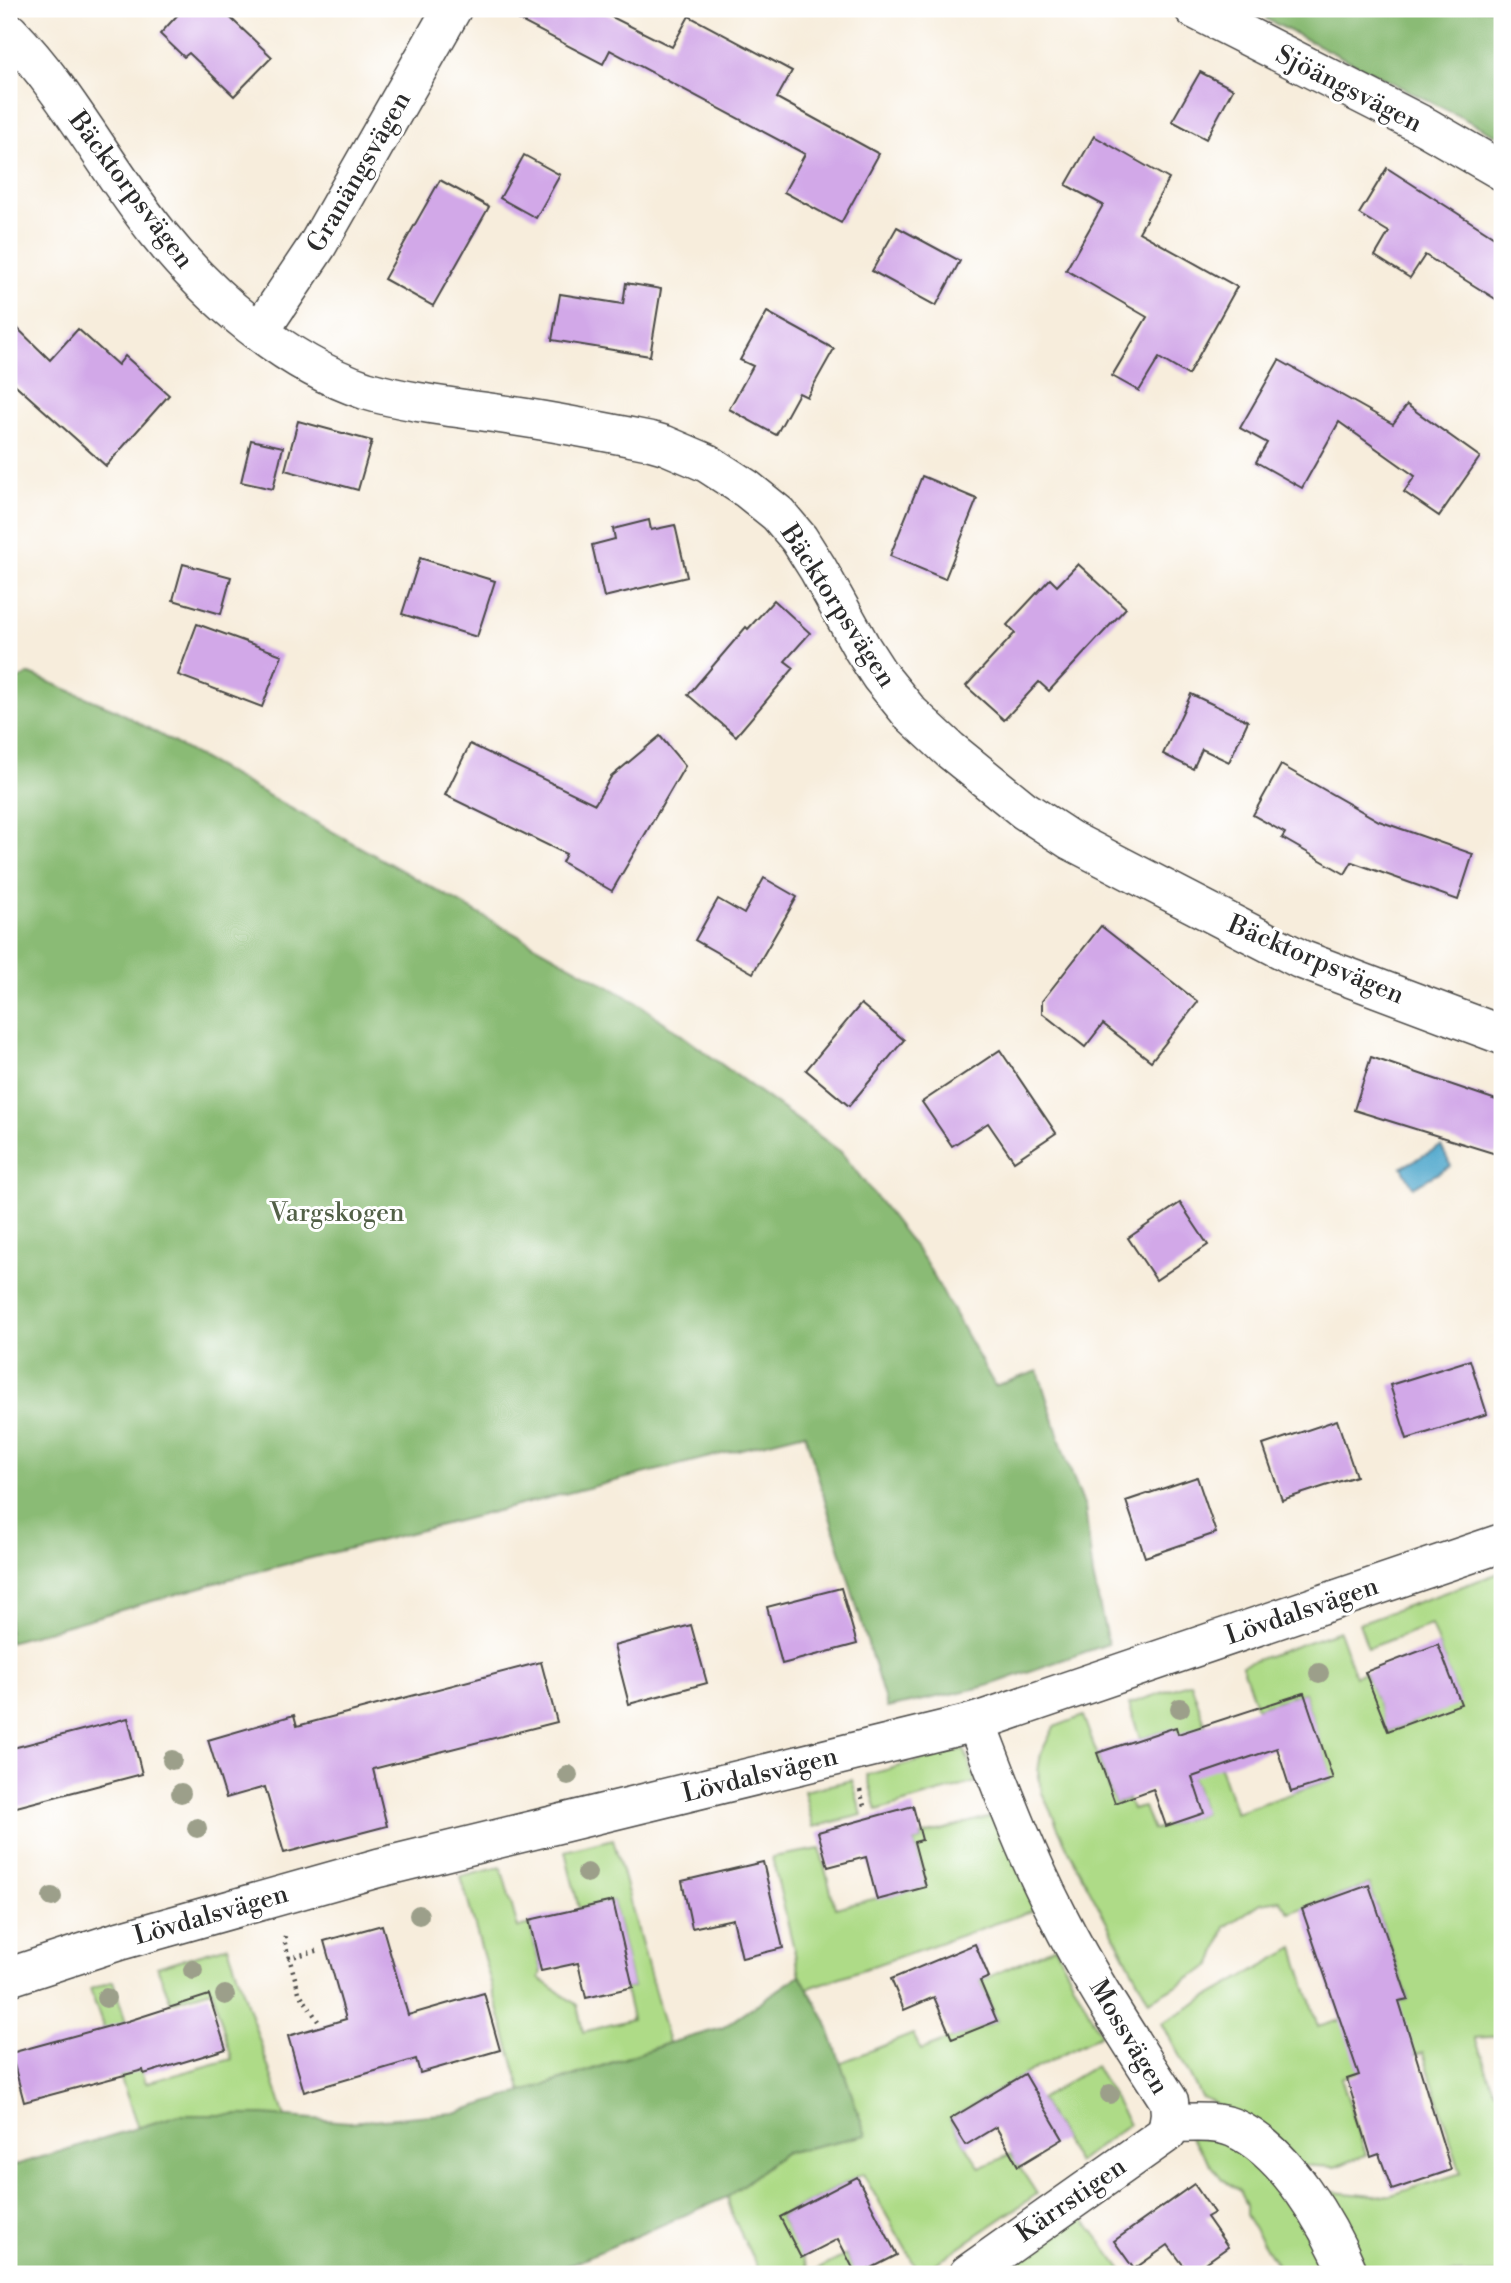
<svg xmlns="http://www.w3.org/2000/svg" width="1511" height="2283" font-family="'Libre Bodoni',serif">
  <rect width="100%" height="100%" fill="#fff"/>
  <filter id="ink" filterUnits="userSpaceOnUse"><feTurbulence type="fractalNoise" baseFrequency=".0143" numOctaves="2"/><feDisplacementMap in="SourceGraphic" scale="14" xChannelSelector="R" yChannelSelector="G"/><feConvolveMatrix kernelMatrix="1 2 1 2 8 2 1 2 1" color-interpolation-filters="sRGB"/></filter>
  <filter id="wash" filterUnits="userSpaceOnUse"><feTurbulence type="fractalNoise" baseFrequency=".00686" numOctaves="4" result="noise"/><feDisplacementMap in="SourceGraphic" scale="28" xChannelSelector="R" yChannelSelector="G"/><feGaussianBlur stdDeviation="1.57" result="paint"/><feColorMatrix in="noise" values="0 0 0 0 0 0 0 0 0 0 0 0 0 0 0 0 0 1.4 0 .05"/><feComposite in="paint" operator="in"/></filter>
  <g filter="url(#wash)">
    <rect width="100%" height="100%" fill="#f7eddc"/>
    <g fill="#aedb87" stroke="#6c8359" stroke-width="2">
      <polygon points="1502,1572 1502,2036 1475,2038 1494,2090 1502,2086 1502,2274 1365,2274 1314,2190 1373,2196 1391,2195 1461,2173 1423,2052 1341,2078 1366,2155 1335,2167 1298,2165 1211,2101 1201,2097 1162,2023 1294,1948 1318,2027 1408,1999 1369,1885 1289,1913 1280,1900 1261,1903 1225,1927 1212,1965 1149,2001 1068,1849 1042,1793 1038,1771 1041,1753 1054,1727 1083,1716 1115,1803 1128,1799 1132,1810 1144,1807 1153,1830 1204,1813 1176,1728 1140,1739 1129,1704 1191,1683 1236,1813 1332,1779 1304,1693 1257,1708 1242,1665 1339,1631 1355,1676 1365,1672 1389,1731 1460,1703 1431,1625 1368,1648 1359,1623"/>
      <polygon points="964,1749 976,1782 877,1811 867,1775"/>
      <polygon points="852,1780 862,1815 813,1827 804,1791"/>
      <polygon points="998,1814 1035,1910 806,1989 800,1975 772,1857 820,1849 835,1908 925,1887 914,1842 922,1840 921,1836"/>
      <polygon points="613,1839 669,2043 522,2093 461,1877 501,1867 518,1928 530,1925 541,1971 539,1978 577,2005 583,2032 632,2019 625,1989 633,1987 613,1901 579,1909 565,1851"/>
      <polygon points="228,1946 285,2117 179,2115 138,2128 90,1989 113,1981 145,2083 232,2059 212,1990 171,2002 157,1967"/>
      <polygon points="1055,1947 1101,2035 1025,2074 950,2119 980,2168 1011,2154 1037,2194 920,2274 863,2174 780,2217 811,2273 846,2255 856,2274 760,2274 733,2217 727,2197 784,2153 865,2135 839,2063 913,2034 921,2050 997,2021 980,1981"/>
      <polygon points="1095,2066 1129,2124 1077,2163 1040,2099"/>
      <polygon points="1188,2134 1239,2145 1292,2198 1297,2216 1328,2274 1262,2274 1276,2264 1246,2216 1246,2205 1239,2191 1222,2179"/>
      <polygon points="1082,2216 1125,2274 1001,2274"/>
    </g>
    <g fill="#8abb74" stroke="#5a7350" stroke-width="2">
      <polygon points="1271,9 1502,9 1502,138 1266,19"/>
      <polygon points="30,674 114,709 638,1003 841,1152 924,1259 995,1386 1038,1371 1065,1456 1085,1508 1093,1576 1108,1644 987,1686 887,1708 805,1433 240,1576 9,1642 9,677 15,680"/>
      <polygon points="800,1975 826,2021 866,2135 784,2153 727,2197 548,2274 9,2274 9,2167 179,2115 264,2115 349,2122 454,2113 568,2078 669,2043 722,2028"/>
    </g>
    <polygon fill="#50a7cc" stroke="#3e697c" stroke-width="2" points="1441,1146 1451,1166 1413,1187 1402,1167"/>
    <g id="blocks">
      <g fill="#d2a8e8">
        <polygon points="183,9 221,9 272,57 234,96 189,53 184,57 160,34"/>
        <polygon points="498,9 596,9 672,47 689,16 792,71 777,98 879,154 841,223 784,192 805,154 610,50 603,64"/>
        <polygon points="1200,72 1233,89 1206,139 1172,121"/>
        <polygon points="1094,136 1169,179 1139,232 1237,287 1188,375 1159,358 1139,391 1112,376 1147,317 1066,270 1103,205 1066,185"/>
        <polygon points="524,155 560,175 536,218 500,198"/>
        <polygon points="1387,168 1502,242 1502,303 1425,255 1410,278 1375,256 1389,232 1359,214"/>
        <polygon points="440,180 489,207 433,306 384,279"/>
        <polygon points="897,227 960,261 936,306 872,271"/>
        <polygon points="626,283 661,289 650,356 552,340 560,294 623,304"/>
        <polygon points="767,312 834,349 807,397 799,393 776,435 729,409 753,366 740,360"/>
        <polygon points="9,320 50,360 78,329 118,365 125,356 169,395 106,466 9,379"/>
        <polygon points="1279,360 1393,424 1407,405 1480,457 1439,516 1404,492 1415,476 1339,422 1302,488 1256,462 1267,443 1240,428"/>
        <polygon points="298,421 372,441 358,490 285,470"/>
        <polygon points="251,440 283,447 273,489 241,482"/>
        <polygon points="922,476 977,499 945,579 890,556"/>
        <polygon points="649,520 651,530 675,525 687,577 604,597 592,545 615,539 613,529"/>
        <polygon points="420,558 495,581 477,637 402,614"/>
        <polygon points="183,564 231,577 221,614 173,600"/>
        <polygon points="1078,564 1126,608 1049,691 1039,682 1004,720 966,686 1015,633 1007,625 1050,579 1057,586"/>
        <polygon points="774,600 810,633 785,661 794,668 736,736 688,695 746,627 748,629"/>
        <polygon points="197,624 282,655 262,707 178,675"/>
        <polygon points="1191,694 1248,721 1229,762 1202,749 1193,769 1163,754"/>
        <polygon points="660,736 685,766 612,891 562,862 566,854 445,795 470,744 595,804 611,777"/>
        <polygon points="1281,765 1379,821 1473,854 1458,900 1352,862 1345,874 1282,838 1285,833 1253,815"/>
        <polygon points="764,878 797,897 753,973 695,940 718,899 744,914"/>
        <polygon points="1101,926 1198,1002 1151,1061 1103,1024 1085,1047 1042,1013 1042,1001"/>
        <polygon points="861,1004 904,1040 849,1106 806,1070"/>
        <polygon points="1000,1050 1056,1133 1014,1161 988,1123 952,1146 922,1102"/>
        <polygon points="1371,1057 1502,1102 1502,1134 1496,1154 1354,1110"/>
        <polygon points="1180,1203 1208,1245 1156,1280 1128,1238"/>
        <polygon points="1470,1360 1487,1414 1407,1439 1390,1385"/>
        <polygon points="1337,1420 1356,1476 1282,1500 1263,1445"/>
        <polygon points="1197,1477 1216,1533 1145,1557 1126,1501"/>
        <polygon points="841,1588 857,1644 782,1664 767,1607"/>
        <polygon points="691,1625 707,1683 629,1704 614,1646"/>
        <polygon points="1438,1644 1461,1704 1388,1731 1365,1672"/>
        <polygon points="541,1662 557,1722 373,1769 387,1826 284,1853 265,1787 226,1798 208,1740 294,1715 297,1726"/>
        <polygon points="1304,1693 1333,1779 1291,1792 1277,1748 1192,1777 1204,1813 1166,1826 1153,1789 1115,1803 1097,1753 1176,1727 1178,1734"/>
        <polygon points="128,1718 142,1774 9,1809 9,1749"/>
        <polygon points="913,1806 922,1840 914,1842 926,1887 877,1900 866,1857 828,1867 818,1832"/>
        <polygon points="763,1862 783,1948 742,1958 733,1919 692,1928 682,1881"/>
        <polygon points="1369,1885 1408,1999 1399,2001 1451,2170 1392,2190 1379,2154 1371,2157 1347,2079 1359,2075 1302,1909"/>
        <polygon points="613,1901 633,1987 586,1998 578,1963 541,1971 529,1920"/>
        <polygon points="382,1925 408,2015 484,1993 500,2050 420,2073 416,2059 304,2092 288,2036 346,2019 324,1941"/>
        <polygon points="975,1944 989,1977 980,1981 997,2021 952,2039 934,1997 904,2010 891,1979"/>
        <polygon points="209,1995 226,2049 144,2074 143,2070 24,2102 11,2053 128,2021"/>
        <polygon points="1025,2074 1063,2139 1018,2166 996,2127 966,2145 950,2119"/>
        <polygon points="857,2177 897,2255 860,2274 856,2274 838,2239 801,2258 780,2217"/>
        <polygon points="1194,2184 1214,2213 1207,2217 1228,2247 1190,2274 1168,2245 1134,2269 1114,2241"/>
      </g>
    </g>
  </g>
  <g filter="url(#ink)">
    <use href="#blocks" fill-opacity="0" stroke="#4a4846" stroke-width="2"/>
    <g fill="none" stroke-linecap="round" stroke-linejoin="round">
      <g stroke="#4a4846" stroke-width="41">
        <g id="minor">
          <polyline points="1194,9 1426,127 1502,171"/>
          <path d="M9,32C67,91 105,167 157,232C209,297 285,363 365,390C404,402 459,408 500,414C551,421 601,431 651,441L665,445L707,463L747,489L778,514L799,539L818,569L862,648L880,676L910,713L950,750L1024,810L1070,840L1300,959L1502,1035"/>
          <polyline points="260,331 317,246 452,9"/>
          <polyline points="9,1977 119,1941 378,1868 976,1722 1502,1543"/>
          <path d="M1169,2123C1189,2123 1214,2120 1234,2128C1286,2151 1328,2224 1349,2274"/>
          <path d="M968,2274L1167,2133L1170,2114L1169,2101C1130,2040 1089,1978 1057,1914C1025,1852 1001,1787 976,1722"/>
        </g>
      </g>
      <g stroke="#4a4846" stroke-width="4.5" stroke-dasharray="2 5" stroke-linecap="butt">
        <polyline points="860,1790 865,1810"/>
        <polyline points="285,1936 284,1940 299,1992 318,2021"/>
        <polyline points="288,1958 320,1950"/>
      </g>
      <use href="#minor" stroke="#fff" stroke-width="38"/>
    </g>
    <g fill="#9c9f8a">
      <circle cx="1319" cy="1673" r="10"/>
      <circle cx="1180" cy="1708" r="10"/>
      <circle cx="172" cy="1760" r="10"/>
      <circle cx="568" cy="1775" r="10"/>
      <circle cx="181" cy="1793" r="10"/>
      <circle cx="197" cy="1828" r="10"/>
      <circle cx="587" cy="1873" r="10"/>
      <circle cx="52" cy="1897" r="10"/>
      <circle cx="419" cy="1915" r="10"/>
      <circle cx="193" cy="1970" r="10"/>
      <circle cx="225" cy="1995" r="10"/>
      <circle cx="106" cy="1998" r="10"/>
      <circle cx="1110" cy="2094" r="10"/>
    </g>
  </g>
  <g text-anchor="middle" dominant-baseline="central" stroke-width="6" stroke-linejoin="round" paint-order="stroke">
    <g font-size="26" fill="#2b2b2b" stroke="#fff">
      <text transform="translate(1349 89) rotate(27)">Sjöängsvägen</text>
      <text transform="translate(359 172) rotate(-60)">Granängsvägen</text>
      <text transform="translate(131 190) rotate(53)">Bäcktorpsvägen</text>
      <text transform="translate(838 606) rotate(57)">Bäcktorpsvägen</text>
      <text transform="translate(1316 960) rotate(23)">Bäcktorpsvägen</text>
      <text transform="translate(1302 1611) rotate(-19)">Lövdalsvägen</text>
      <text transform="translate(760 1775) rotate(-14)">Lövdalsvägen</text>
      <text transform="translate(211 1915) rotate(-16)">Lövdalsvägen</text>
      <text transform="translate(1129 2037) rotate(59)">Mossvägen</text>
      <text transform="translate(1071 2200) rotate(-35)">Kärrstigen</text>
    </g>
    <g font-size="26" fill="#526047" stroke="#fff">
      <text x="337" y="1213">Vargskogen</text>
    </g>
  </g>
  <rect width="1511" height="2283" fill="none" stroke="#fff" stroke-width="35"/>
</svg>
